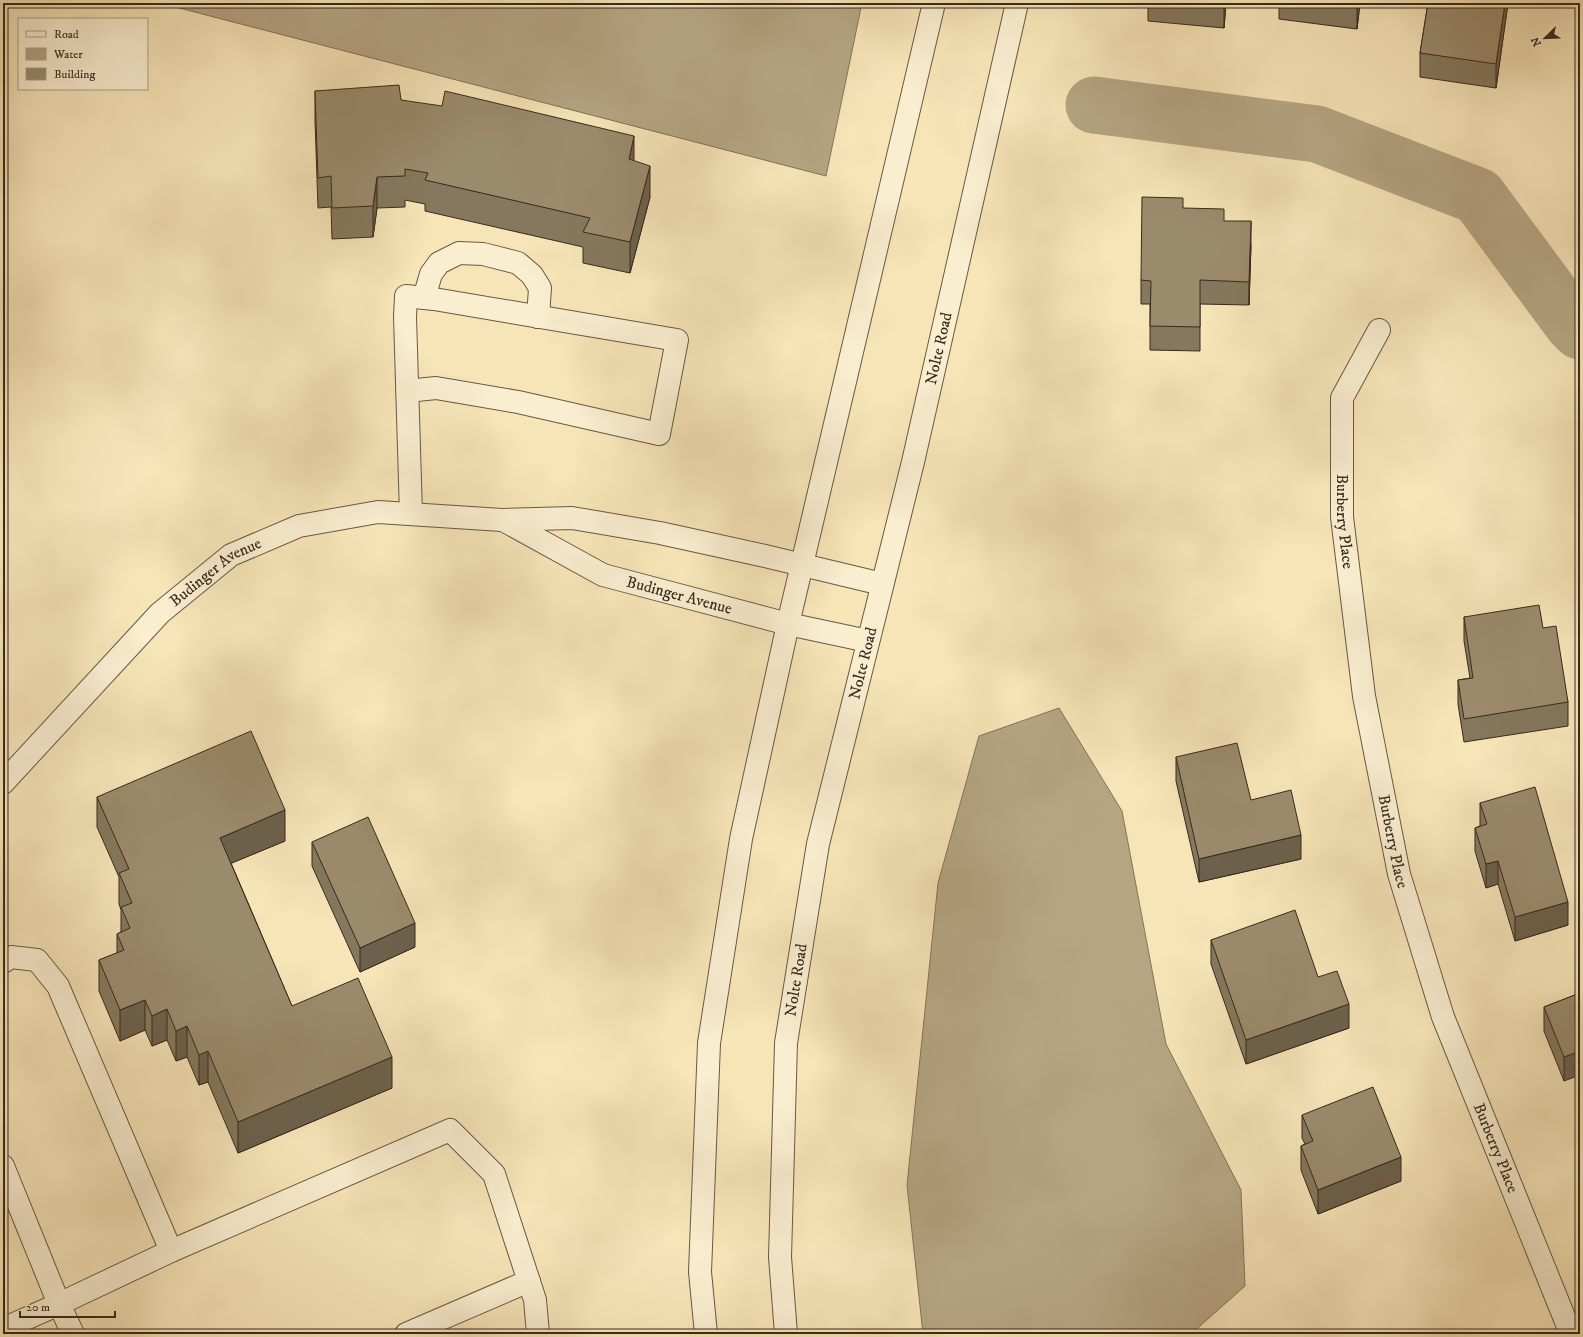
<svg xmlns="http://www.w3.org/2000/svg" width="1583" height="1337" font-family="'IM FELL DW Pica',serif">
  <rect width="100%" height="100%" fill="#f7e5b8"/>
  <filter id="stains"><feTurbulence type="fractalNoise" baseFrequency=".005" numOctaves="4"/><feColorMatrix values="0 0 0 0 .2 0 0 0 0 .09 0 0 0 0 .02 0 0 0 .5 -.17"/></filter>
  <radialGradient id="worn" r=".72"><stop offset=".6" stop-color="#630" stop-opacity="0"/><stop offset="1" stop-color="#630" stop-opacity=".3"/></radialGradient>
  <g fill="#b6a583" stroke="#83745a">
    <polygon points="160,3 862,3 826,176"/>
    <polygon points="1059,708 1122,811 1166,1044 1241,1190 1245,1286 1191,1334 923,1334 907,1185 938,883 979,736"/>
  </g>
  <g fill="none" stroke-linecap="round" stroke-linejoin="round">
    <polyline stroke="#b6a583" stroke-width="57" points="1094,105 1317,134 1478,196 1572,323 1580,331"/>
    <g stroke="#675943" stroke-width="24">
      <g id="minor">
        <polyline points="424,298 431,274 439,263 459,253 483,254 518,263 532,275 540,288 538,317"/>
        <path id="s1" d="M1379,330L1342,398V517L1364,696L1399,874L1443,1017L1571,1334"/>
        <polyline points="407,391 436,388 518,402 659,434 677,340 434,299 406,296 405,317 411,514"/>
        <path id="s2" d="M503,520L603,575L788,624L868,641"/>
        <path id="s3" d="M3,783L160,613L231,555L299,526L378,512L502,520L572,518L660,533L765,556L882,584"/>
        <polyline points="3,962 11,957 37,960 58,986 171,1251"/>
        <polyline points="3,1166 59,1304 3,1329"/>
        <polyline points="73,1334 59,1304 171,1251 450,1130 494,1174 535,1300 538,1334"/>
        <polyline points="406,1334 529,1281"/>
        <polyline points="706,1334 700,1272 709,1043 741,839 788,624 934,3"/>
        <path id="s4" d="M786,1334L780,1257L786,1043L818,844L913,462L1017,3"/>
      </g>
    </g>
    <use href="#minor" stroke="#faeed1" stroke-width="22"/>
  </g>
  <g fill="#85785e" stroke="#372a1c">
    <polygon points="1148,3 1226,3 1224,28 1148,21"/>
    <polygon points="1279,3 1360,3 1357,29 1279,19"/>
    <polygon points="1428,3 1508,3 1496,88 1420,77 1420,53"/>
    <polygon points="315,91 401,100 634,161 650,197 630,273 583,263 583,247 425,211 425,204 405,200 405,207 377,208 373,237 332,239 331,207 318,208 315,121"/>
    <polygon points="1183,208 1224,221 1251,245 1249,305 1200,304 1200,351 1150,350 1150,304 1141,304 1141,280"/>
    <polygon points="1464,617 1543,628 1568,702 1568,726 1464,742 1458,704 1458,680 1470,678 1464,641"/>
    <polygon points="1176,757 1251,800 1301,859 1199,882 1176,781"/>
    <polygon points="97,797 285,841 231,863 292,1006 392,1088 238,1153 208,1082 199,1085 187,1057 176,1061 167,1040 152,1046 145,1030 120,1041 99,991 99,960 117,953 117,934 121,932 121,910 119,904 119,877 97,827"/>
    <polygon points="1480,803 1568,925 1515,941 1498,884 1486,888 1475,851 1475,828 1480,826"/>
    <polygon points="312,842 415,947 360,972 312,866"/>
    <polygon points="1211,940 1318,977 1349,1028 1246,1064 1211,964"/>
    <polygon points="1580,993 1564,1081 1544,1031 1544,1007"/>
    <polygon points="1302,1115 1401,1181 1318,1214 1301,1170 1301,1146 1305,1144 1302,1138"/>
  </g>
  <g fill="#6c614c" stroke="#372a1c">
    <polygon points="1224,3 1226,3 1224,28"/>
    <polygon points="1357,3 1360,3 1357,29"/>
    <polygon points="1505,3 1508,3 1496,88 1496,64"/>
    <polygon points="634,136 634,166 629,159"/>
    <polygon points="650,166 650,197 630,273 630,242"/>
    <polygon points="377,177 377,208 373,237 373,206"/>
    <polygon points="1251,221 1251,245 1249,305 1249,282"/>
    <polygon points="285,810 285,841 220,868 220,838"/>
    <polygon points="1301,835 1301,859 1199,882 1199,859"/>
    <polygon points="1498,861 1498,884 1486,888 1486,864"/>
    <polygon points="1568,902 1568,925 1515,941 1515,917"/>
    <polygon points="415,923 415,947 360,972 360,948"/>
    <polygon points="145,1000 145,1030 120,1041 120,1010"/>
    <polygon points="1349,1004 1349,1028 1246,1064 1246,1040"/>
    <polygon points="167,1009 167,1040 152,1046 152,1016"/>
    <polygon points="187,1026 187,1057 176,1061 176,1031"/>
    <polygon points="208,1051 208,1082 199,1085 199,1055"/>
    <polygon points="1580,1051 1580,1075 1564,1081 1564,1057"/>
    <polygon points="392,1057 392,1088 238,1153 238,1122"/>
    <polygon points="1401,1157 1401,1181 1318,1214 1318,1190"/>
  </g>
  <g fill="#9b8b6d" stroke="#372a1c">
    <polygon points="1207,3 1224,3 1224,5"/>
    <polygon points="1340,3 1357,3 1357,5"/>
    <polygon points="1428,3 1505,3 1496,64 1420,53"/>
    <polygon points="399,85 401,100 442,106 445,91 634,136 629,159 650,166 630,242 583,232 590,218 425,180 428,173 405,169 405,176 377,177 373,206 332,208 331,176 318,178 315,91"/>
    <polygon points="1142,197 1183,198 1183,208 1224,209 1224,221 1251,221 1249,282 1200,280 1200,327 1150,326 1151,281 1141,280"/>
    <polygon points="1539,605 1543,628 1556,626 1568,702 1464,719 1458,680 1473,678 1464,617"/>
    <polygon points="251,731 285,810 220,838 292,1006 358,978 392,1057 238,1122 208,1051 199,1055 187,1026 176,1031 167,1009 152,1016 145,1000 120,1010 99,960 124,950 117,934 130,928 121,907 132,903 119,873 129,869 97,797"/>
    <polygon points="1237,743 1251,800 1291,790 1301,835 1199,859 1176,757"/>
    <polygon points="1535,787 1568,902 1515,917 1498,861 1486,864 1475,828 1487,824 1480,803"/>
    <polygon points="368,817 415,923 360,948 312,842"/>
    <polygon points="1295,910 1318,977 1337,971 1349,1004 1246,1040 1211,940"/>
    <polygon points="1580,993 1580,1051 1564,1057 1544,1007"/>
    <polygon points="1373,1087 1401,1157 1318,1190 1301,1146 1313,1141 1302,1115"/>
  </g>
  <g text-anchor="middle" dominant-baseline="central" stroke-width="3" stroke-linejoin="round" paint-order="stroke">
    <g font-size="16" fill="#372a1c" stroke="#faeed1">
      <text stroke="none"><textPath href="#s4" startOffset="1003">Nolte Road</textPath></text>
      <text stroke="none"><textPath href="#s1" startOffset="201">Burberry Place</textPath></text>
      <text stroke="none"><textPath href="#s3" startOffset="301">Budinger Avenue</textPath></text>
      <text stroke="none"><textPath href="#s2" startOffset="193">Budinger Avenue</textPath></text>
      <text stroke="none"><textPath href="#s4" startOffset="679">Nolte Road</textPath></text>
      <text stroke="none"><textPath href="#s1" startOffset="525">Burberry Place</textPath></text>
      <text stroke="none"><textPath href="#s4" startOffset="355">Nolte Road</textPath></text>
      <text stroke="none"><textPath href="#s1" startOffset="849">Burberry Place</textPath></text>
    </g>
  </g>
  <rect width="1583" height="1337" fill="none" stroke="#f7e5b8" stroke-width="16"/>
  <rect x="4" y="4" width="1575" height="1329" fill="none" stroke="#372a1c" stroke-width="2"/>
  <rect x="8" y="8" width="1567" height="1321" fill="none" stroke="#372a1c"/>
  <rect x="18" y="18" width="130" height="72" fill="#faeed1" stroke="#aca089"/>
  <rect x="26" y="31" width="20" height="6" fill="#faeed1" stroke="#aca089"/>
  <text x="54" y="38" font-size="12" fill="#372a1c">Road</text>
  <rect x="26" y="48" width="20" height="12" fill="#b6a583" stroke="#aca089"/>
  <text x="54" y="58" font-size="12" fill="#372a1c">Water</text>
  <rect x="26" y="68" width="20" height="12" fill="#9b8b6d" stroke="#aca089"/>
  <text x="54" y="78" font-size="12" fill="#372a1c">Building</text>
  <g transform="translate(1545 38) rotate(247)" stroke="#faeed1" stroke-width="3" paint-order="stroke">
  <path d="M0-3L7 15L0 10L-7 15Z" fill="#372a1c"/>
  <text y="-6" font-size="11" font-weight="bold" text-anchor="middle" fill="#372a1c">N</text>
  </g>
  <path d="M20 1311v6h95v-6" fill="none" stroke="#372a1c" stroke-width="2"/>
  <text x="26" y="1311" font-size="12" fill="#372a1c" stroke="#faeed1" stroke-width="3" paint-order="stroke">20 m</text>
  <rect width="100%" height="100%" filter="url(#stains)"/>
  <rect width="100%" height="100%" fill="url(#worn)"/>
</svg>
